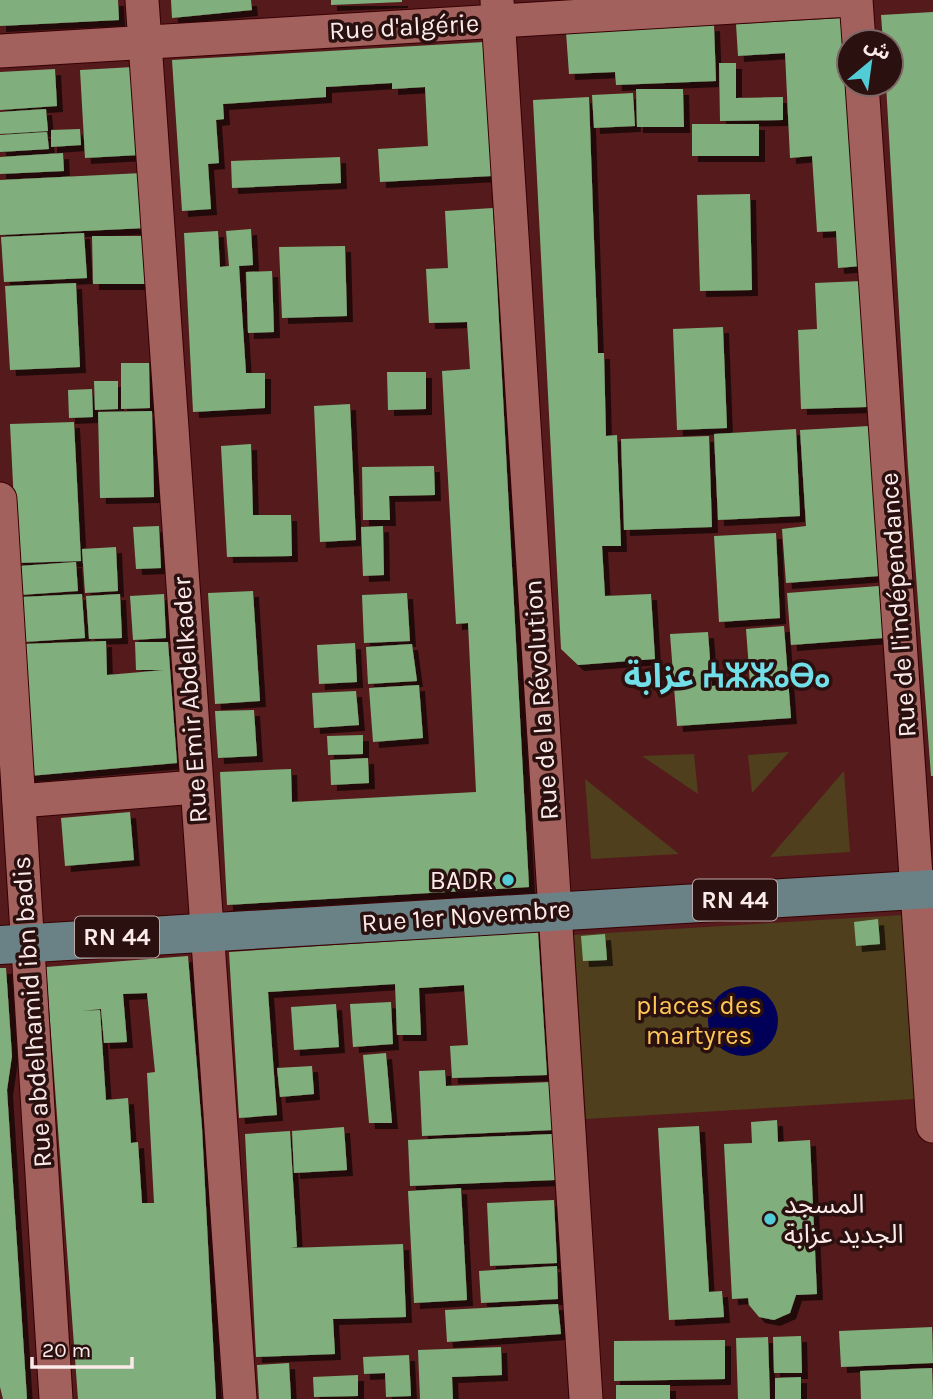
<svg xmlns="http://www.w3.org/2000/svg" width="933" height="1399" font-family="Karla,'Noto Sans Arabic','Noto Sans Tifinagh',sans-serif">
  <defs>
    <filter id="shadow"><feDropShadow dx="6" dy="6" stdDeviation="0" flood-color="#0009"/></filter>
  </defs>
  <rect width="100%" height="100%" fill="#551a1b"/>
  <g fill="#4f3f1d">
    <polygon points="789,752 752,793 748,755"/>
    <polygon points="694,754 698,794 642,756"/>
    <polygon points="844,771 850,852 770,857"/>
    <polygon points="585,779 679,854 591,859"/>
    <polygon points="903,915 915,1099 586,1119 574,935"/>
  </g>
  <circle fill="#000059" cx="743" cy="1021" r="35"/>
  <g fill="#80af7d" fill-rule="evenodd" filter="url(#shadow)">
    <polygon points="0,0 118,0 119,20 0,26"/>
    <polygon points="171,0 251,0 252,10 172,18"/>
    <polygon points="331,0 402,0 402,2 331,5"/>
    <polygon points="933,12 933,776 931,776 908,468 886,84 891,84 891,42 883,42 881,15"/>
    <polygon points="843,18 861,266 838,268 836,231 817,232 812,156 790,158 785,53 738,56 736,24"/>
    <polygon points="714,25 716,81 616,85 615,72 569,74 566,32"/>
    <polygon points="484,42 492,176 380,182 378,149 428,146 425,87 392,89 392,83 326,87 326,97 223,104 224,119 216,120 219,163 208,164 211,209 182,211 172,60"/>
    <polygon points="719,63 736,63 736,98 783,97 783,120 720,121"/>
    <polygon points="133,67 139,155 85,158 80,70"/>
    <polygon points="55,69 57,106 0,110 0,72"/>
    <polygon points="636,89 683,89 684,127 637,127"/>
    <polygon points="633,93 635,126 594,128 592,95"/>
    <polygon points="589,97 598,353 604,353 606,436 617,435 621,546 602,546 605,596 651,594 655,659 578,665 561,649 533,100"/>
    <polygon points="46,109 48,131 0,134 0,112"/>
    <rect x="692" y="124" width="67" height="32"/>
    <polygon points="80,129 81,145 51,147 51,130"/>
    <polygon points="47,132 49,149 0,152 0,135"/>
    <polygon points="63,153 64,171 0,174 0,157"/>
    <polygon points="340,157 341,183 232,188 231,161"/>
    <polygon points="142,173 146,228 0,235 0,180"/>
    <polygon points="750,194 752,290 700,291 697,195"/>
    <polygon points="493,208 529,887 227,905 220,772 291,769 292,802 476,792 468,623 456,624 442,371 470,369 467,322 429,323 426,269 448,268 445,211"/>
    <polygon points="251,229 253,265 239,266 246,373 265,373 265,408 193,412 184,233 218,231 220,267 229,266 226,231"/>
    <polygon points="84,233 87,278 4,282 1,237"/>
    <polygon points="92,236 145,236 146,284 93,284"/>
    <polygon points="345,246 347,316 282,318 279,247"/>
    <polygon points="272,271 274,332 248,333 246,272"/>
    <polygon points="862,281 867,407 801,409 798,330 817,329 815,283"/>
    <polygon points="76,283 80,367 10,370 5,286"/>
    <polygon points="723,327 727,428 677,430 673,329"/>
    <polygon points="121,363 149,363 150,408 121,409"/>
    <polygon points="387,372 426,372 426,409 388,410"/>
    <polygon points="94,381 118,381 118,409 95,410"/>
    <polygon points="92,389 93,417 69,418 68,390"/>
    <polygon points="350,404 356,540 320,542 314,406"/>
    <polygon points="152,411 154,497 100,498 98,412"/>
    <polygon points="74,422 81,561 17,563 10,424"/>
    <polygon points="869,426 879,576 786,583 782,529 806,526 800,430"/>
    <polygon points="796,429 800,516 718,520 714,434"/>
    <polygon points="709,436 712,527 624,530 621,439"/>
    <polygon points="251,444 253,515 291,515 292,556 227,557 221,446"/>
    <polygon points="434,466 435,495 389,496 390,520 363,520 362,467"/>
    <polygon points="159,526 161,568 136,569 133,527"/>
    <polygon points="383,526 384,575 363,576 361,527"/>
    <polygon points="776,533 780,618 719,622 714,536"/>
    <polygon points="116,547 118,591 85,593 82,549"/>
    <polygon points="76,562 78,591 20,595 18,566"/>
    <polygon points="879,586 883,638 791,645 787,593"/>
    <polygon points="253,591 260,701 215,704 208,593"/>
    <polygon points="407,593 410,641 364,643 362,595"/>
    <polygon points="82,594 85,638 24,642 21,597"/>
    <polygon points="120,594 122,638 89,639 86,596"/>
    <polygon points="164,594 166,638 133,640 130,596"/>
    <polygon points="784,626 791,718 677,726 670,634 708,632 712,686 750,683 746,629"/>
    <polygon points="106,641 107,675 164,670 136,670 135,642 168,642 177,763 29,776 23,644"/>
    <polygon points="355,643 357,682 319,684 317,645"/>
    <polygon points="412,644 417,681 368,684 366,647"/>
    <polygon points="419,685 423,738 373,742 369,688"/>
    <polygon points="356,691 359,725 314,728 312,693"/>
    <polygon points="254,710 257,756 218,758 215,711"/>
    <polygon points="363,735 363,754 328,755 327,736"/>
    <polygon points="368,758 369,783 331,785 330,760"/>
    <polygon points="130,812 134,860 65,866 61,818"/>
    <polygon points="878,919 880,944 856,946 854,922"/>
    <polygon points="538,932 547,1075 452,1078 450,1046 468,1045 464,985 419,988 421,1035 397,1035 395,984 268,992 277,1115 239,1118 229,952"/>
    <polygon points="605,934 607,960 583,961 581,936"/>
    <path d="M188,956L202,1128L216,1399H78L46,967ZM147,993L155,1072L147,1073L154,1203H142L138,1142L131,1143L128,1098L106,1100L100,1010L82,1011L101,1009L104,1043L127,1042L123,994Z"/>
    <polygon points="0,968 6,968 12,1056 7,1090 27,1399 3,1399 0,1387"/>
    <polygon points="391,1002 393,1044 353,1047 350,1004"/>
    <polygon points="336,1004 339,1047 294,1050 291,1007"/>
    <polygon points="386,1053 392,1123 369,1123 363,1055"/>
    <polygon points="312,1066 314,1094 280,1097 277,1068"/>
    <polygon points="445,1070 446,1086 551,1082 553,1130 422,1136 419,1071"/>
    <polygon points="777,1120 778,1142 810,1140 817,1294 796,1295 790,1313 774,1320 759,1317 749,1305 748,1298 732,1299 724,1144 752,1143 751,1122"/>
    <polygon points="699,1126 709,1292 722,1291 724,1317 669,1320 658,1128"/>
    <polygon points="344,1127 347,1170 294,1173 292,1131"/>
    <polygon points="290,1131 297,1247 290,1248 403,1244 406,1317 333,1319 335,1354 256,1357 245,1134"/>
    <polygon points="553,1134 555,1180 410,1186 408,1140"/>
    <polygon points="461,1188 467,1300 414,1303 408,1191"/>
    <polygon points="554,1200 557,1263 490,1266 487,1203"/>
    <polygon points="557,1266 558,1299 481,1303 479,1271"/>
    <polygon points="558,1304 561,1334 447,1342 445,1310"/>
    <polygon points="932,1327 933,1363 841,1367 839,1331"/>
    <polygon points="801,1336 802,1373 774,1373 773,1337"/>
    <polygon points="768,1337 770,1399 738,1399 736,1338"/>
    <polygon points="725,1340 725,1379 614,1381 614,1341"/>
    <polygon points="501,1347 502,1375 452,1377 453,1399 420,1399 418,1350"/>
    <polygon points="409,1355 411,1396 386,1397 385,1373 364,1374 363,1357"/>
    <polygon points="289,1363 291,1399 259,1399 257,1365"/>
    <polygon points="932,1368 933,1399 861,1399 860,1371"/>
    <polygon points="358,1375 358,1396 314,1397 313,1377"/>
    <polygon points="801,1377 801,1399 775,1399 775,1378"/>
    <rect x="616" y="1385" width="54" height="14"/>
  </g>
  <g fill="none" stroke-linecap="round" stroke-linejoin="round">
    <g stroke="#370004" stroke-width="35">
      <g id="minor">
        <polyline points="142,0 240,1399"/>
        <polyline points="497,0 586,1399"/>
        <polyline points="856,0 859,42"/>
        <polyline points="0,51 850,0"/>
        <polyline points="862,84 933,1126"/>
        <polyline points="0,499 56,1399"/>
        <polyline points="19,801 196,787"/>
      </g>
    </g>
    <g stroke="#370004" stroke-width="40">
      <polyline id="major" points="0,945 933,889"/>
    </g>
    <use href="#minor" stroke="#a3615d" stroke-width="33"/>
    <use href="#major" stroke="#6a8285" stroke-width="38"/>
  </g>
  <g fill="#52ccd6" stroke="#2a100f" stroke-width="2.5">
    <circle cx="508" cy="880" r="7"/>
    <circle cx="770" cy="1219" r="7"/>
  </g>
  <g text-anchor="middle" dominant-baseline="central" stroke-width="7" stroke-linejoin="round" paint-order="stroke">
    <g fill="#2a100f" stroke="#bca9a8" stroke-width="2">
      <rect x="693" y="879.5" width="84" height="41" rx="5"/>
      <rect x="75" y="916.5" width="84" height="41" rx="5"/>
    </g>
    <g font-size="24" font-weight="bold" fill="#faeae9">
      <text x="735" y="900">RN 44</text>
      <text x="117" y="937">RN 44</text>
    </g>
    <g font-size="26" fill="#faeae9" stroke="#2a100f">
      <text transform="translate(404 27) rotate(-3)">Rue d'algérie</text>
      <text transform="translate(898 605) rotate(-94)">Rue de l'indépendance</text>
      <text transform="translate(190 700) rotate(-94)">Rue Emir Abdelkader</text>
      <text transform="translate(541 700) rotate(-94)">Rue de la Révolution</text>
      <text transform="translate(466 916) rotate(-4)">Rue 1er Novembre</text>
      <text transform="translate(32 1012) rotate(-94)">Rue abdelhamid ibn badis</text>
    </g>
    <g font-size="26" fill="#faeae9" stroke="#2a100f" text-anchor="end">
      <text x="494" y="880">BADR</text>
      <text x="784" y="1204" text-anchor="start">المسجد<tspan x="784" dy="30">الجديد عزابة</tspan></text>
    </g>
    <g font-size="26" fill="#fec756" stroke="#2a100f">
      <text x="699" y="1005">places des<tspan x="699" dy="30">martyres</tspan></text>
    </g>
    <g font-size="33" font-weight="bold" fill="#72dee7" stroke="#2a100f">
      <text x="727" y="676">عزابة ⵄⵣⵣⴰⴱⴰ</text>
    </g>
  </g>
  <g transform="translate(870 63) rotate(29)"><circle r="33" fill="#2a100f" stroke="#7d6766" stroke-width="2"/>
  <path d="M0-5L12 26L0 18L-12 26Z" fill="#52ccd6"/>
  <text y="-10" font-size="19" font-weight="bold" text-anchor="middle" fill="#faeae9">ش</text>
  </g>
  <path d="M32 1357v10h100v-10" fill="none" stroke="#faeae9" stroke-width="3.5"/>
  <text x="42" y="1357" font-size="21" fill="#faeae9" stroke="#2a100f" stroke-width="5" paint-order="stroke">20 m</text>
</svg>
